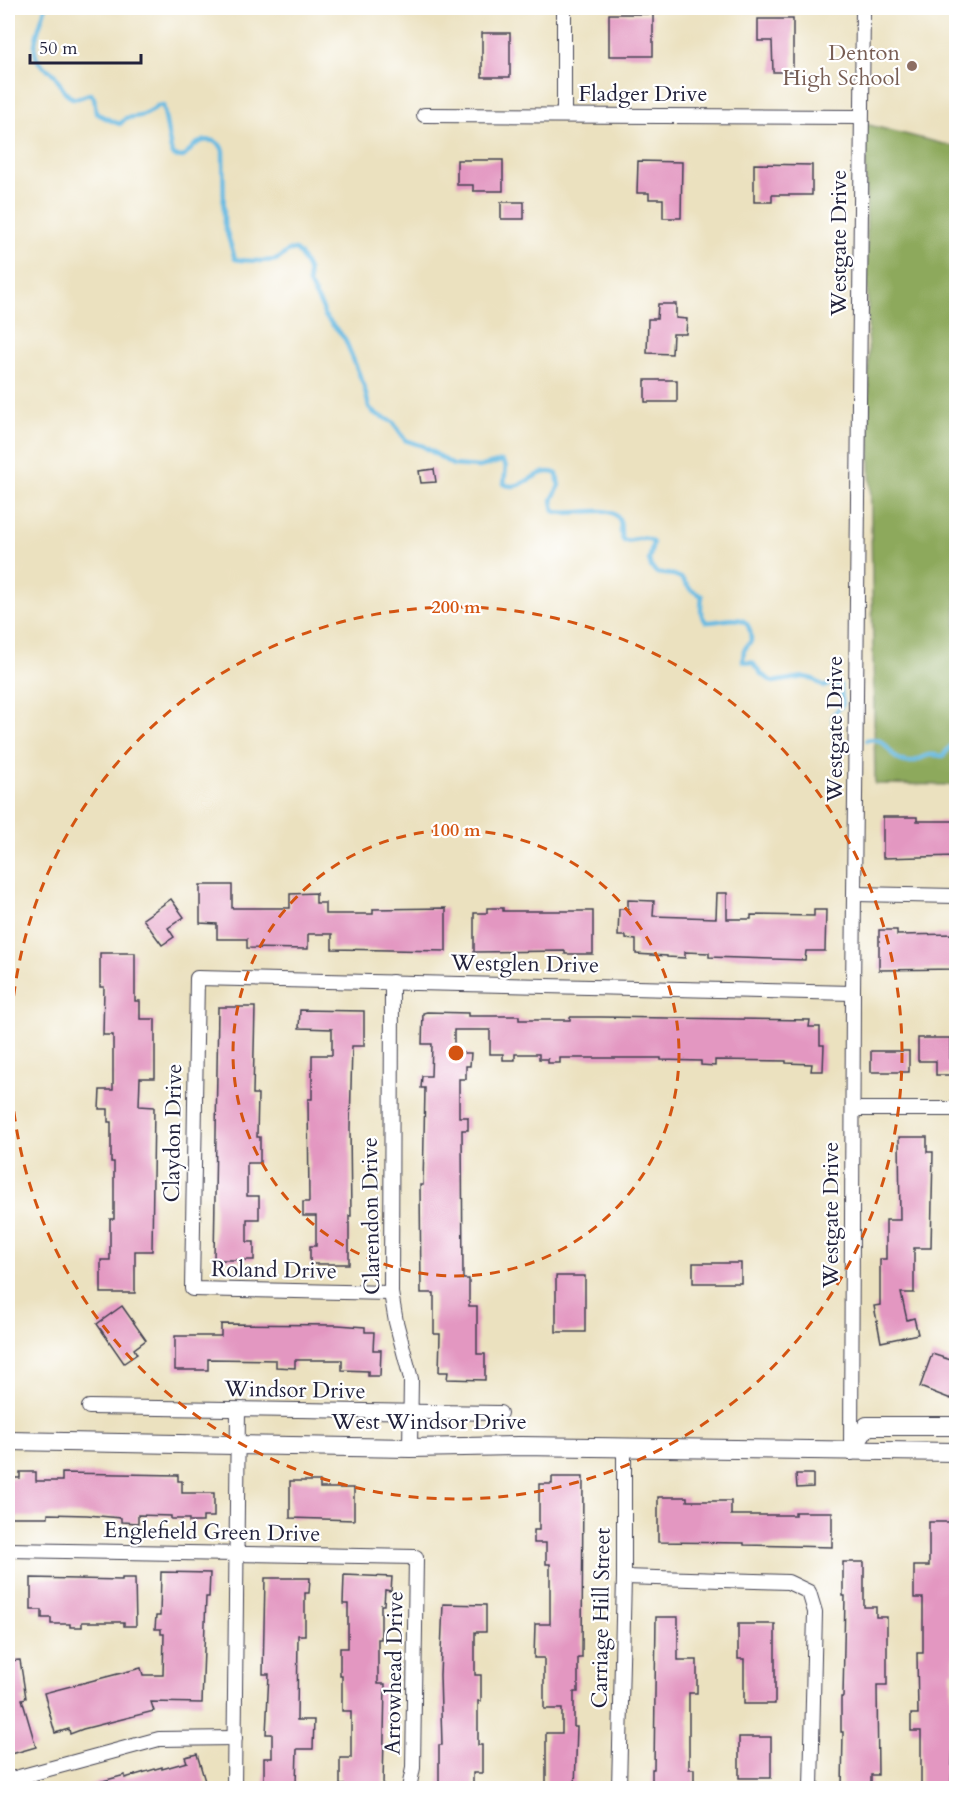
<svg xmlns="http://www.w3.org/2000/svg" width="964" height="1796" font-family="Cardo,serif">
  <rect width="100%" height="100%" fill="#fff"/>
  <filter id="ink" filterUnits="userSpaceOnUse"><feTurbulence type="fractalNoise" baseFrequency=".0167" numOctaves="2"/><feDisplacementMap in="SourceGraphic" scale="12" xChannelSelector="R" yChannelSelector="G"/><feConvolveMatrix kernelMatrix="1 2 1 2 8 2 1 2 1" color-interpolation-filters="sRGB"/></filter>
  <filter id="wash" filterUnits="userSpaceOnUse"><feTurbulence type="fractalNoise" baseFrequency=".008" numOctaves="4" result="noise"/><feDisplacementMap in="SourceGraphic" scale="24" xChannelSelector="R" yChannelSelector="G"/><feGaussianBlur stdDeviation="1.35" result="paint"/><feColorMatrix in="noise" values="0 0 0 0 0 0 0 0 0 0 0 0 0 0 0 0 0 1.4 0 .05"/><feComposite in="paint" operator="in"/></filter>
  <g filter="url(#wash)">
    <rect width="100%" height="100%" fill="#ebe1bf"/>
    <polygon fill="#8da95b" stroke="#58664b" stroke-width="1.5" points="865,124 956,147 956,785 875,784"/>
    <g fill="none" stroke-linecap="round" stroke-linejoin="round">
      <g stroke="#66bae2" stroke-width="4.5">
        <path d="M45,8C42,23 28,48 39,62C44,69 52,70 56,77C60,84 65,96 73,98C79,100 85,94 91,94L94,98L96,113C102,116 115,123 120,124L126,118C141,116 145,117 157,106L163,105L171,150L174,156L183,157C189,153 192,146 198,143C208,138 220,140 223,151L224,223L235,259C240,261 273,262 278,259C282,257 285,253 289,250H295L300,254L308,270L309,284L323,309L324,315L345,339L364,386L369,407L374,413L393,422L405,440L423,446L453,465L479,467L502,461L506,466L504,484C522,494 538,464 557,474L559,486L552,500L554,511C570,518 610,502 619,519C623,526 618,534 624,541C634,541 646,534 653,543L649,560L651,567L657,573L674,575L681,578L691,590L702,596C701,607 699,613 706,622C727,622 751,608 751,641L744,650L743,661L753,663L761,674L773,682L804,677L813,679L824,687L832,683L840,685L843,704L833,715C833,728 832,745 846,750L849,748"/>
        <path d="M867,740C889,735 887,759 906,762C916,764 921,756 929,755C933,754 939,756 943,756L950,747L956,742"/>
      </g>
    </g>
    <g id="blocks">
      <g fill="#e397c1">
        <rect x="609" y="14" width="44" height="42"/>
        <polygon points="758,19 793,19 793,72 773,72 772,41 758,41"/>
        <rect x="482" y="33" width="28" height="44"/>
        <polygon points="457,160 503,160 503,191 473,191 473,185 457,185"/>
        <polygon points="638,161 682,162 681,218 663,218 663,199 649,199 649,193 637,193"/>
        <polygon points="754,164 812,165 812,195 772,195 772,202 754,202"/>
        <rect x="501" y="202" width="23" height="17"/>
        <polygon points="658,304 676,304 676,318 687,319 686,334 673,334 672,354 647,353 648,319 657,319"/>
        <rect x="645" y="380" width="32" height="22"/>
        <polygon points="434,469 436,482 421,483 419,471"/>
        <polygon points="883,817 917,817 917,821 957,821 957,856 883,858"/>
        <polygon points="200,885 232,885 232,908 290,908 290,894 316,893 316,903 325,903 325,914 373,914 373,909 446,908 446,951 332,949 332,934 308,934 308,949 247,948 247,939 217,939 217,924 200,923"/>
        <polygon points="717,893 727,893 727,919 751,919 751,915 814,916 814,910 826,910 825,951 806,951 805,960 709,957 709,953 685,952 685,958 667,957 667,956 636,954 636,940 626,939 626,936 618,936 619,909 628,909 628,900 654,901 653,916 716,918"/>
        <polygon points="171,899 184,917 168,928 174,937 162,945 143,919"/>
        <polygon points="487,908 503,908 503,911 593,911 593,954 565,954 565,951 474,952 474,913 487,913"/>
        <polygon points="879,930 897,930 897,935 957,934 957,969 879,970"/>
        <polygon points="100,953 135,953 135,1001 140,1001 140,1019 155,1019 155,1078 140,1078 139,1106 154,1107 152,1251 135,1251 135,1293 101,1293 101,1260 110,1260 110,1219 114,1219 114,1162 111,1162 111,1122 108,1122 108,1109 99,1109 100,1090 113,1090 113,1035 103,1035 104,987 100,987"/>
        <polygon points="218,1007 255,1007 253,1094 258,1094 257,1137 260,1137 260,1163 247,1163 247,1196 259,1196 259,1219 247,1219 247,1242 254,1242 254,1260 214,1260"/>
        <polygon points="300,1010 364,1011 364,1046 352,1046 350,1128 351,1216 349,1216 349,1264 310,1264 310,1246 316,1246 316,1216 303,1216 303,1202 309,1202 308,1099 312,1099 312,1055 332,1055 332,1029 299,1028"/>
        <polygon points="427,1012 468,1013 468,1016 519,1016 519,1020 570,1020 570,1017 601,1017 810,1020 809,1027 820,1027 820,1045 824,1045 823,1071 811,1071 812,1064 786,1063 786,1061 715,1060 715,1066 701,1065 701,1061 661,1060 661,1058 560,1058 560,1063 548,1063 548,1059 539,1059 539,1054 515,1054 515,1060 503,1060 503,1054 490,1054 490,1030 454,1030 454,1053 471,1053 470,1066 466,1066 466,1079 459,1079 459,1117 468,1117 468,1130 462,1130 463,1279 469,1279 469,1306 477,1306 477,1354 485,1354 485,1380 447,1379 448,1372 439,1372 440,1334 434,1334 434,1293 421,1293 420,1185 423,1185 425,1088 421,1088 422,1076 431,1076 432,1044 422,1044 423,1013"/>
        <polygon points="918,1038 950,1038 950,1075 936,1075 936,1061 918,1061"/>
        <rect x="871" y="1051" width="38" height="21"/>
        <polygon points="899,1137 927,1137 927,1152 933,1152 931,1248 914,1248 914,1293 901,1293 907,1320 914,1318 918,1334 881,1342 874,1306 880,1305 880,1259 886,1259 886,1220 900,1220"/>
        <rect x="693" y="1263" width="48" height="20"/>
        <rect x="556" y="1276" width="29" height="56"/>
        <polygon points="122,1306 146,1340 134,1349 137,1354 124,1363 97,1324"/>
        <polygon points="221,1324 338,1325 365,1327 365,1332 374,1332 373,1350 381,1350 380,1376 368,1376 368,1371 342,1370 342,1360 295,1360 295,1368 276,1367 276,1360 208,1359 208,1370 175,1370 175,1336 221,1336"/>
        <polygon points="932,1354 957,1362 957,1384 951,1399 920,1387"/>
        <polygon points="20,1472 36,1472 36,1481 62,1481 62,1473 178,1475 178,1481 182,1481 182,1493 214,1493 214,1517 203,1517 203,1522 189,1522 189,1519 171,1519 171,1516 138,1515 138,1523 121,1522 121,1518 87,1515 48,1514 48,1517 8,1517 8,1478 20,1478"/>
        <polygon points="796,1474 813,1474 813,1487 797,1488"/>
        <polygon points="552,1477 583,1477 582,1658 578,1658 578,1692 574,1692 574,1727 577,1727 575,1788 546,1788 546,1733 562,1733 562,1709 544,1709 544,1658 534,1658 535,1624 550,1624 550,1564 546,1564 546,1543 534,1543 534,1530 539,1530 539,1484 552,1484"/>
        <polygon points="290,1481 320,1481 320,1488 354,1488 354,1520 290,1518"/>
        <polygon points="658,1497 687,1497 687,1501 731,1501 731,1515 795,1515 795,1512 832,1512 832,1547 744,1545 744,1543 658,1542"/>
        <polygon points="929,1522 952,1522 952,1566 954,1566 956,1598 953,1598 954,1654 954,1671 951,1671 953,1744 951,1788 921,1788 921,1731 911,1731 911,1714 918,1714 917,1653 923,1653 923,1598 914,1598 914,1566 929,1566"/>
        <polygon points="843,1562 864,1562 864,1607 876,1607 876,1617 887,1617 887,1685 877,1685 878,1775 871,1775 871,1788 842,1788 843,1732 841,1732 841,1697 843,1697 845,1596 843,1596"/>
        <polygon points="161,1572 210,1573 209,1597 206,1597 202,1703 151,1702 154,1711 83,1729 70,1734 69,1729 55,1733 44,1693 141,1668 143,1675 163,1675 164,1634 161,1634 161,1629 155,1629 156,1616 160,1616"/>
        <polygon points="344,1575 392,1577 391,1591 385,1590 384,1605 381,1605 381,1639 378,1639 378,1684 385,1684 383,1785 340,1785 340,1758 351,1758 351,1711 342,1711 342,1676 340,1676 340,1648 348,1648 348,1604 343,1604"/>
        <polygon points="31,1578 122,1580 122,1578 135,1578 136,1626 124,1626 124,1622 82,1622 82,1627 70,1627 70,1624 51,1624 51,1618 42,1618 42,1610 31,1610"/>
        <polygon points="265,1578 310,1578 309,1593 305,1593 305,1635 298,1635 297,1720 314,1720 313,1749 297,1749 296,1785 264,1785 264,1758 272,1758 272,1734 266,1734 269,1674 263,1674"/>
        <polygon points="443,1604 486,1605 486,1632 475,1632 475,1675 481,1675 481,1701 478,1701 478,1745 482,1745 482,1773 473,1773 473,1788 439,1788 439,1745 442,1745 440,1675"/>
        <polygon points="656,1617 678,1617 678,1660 697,1660 697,1693 689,1693 689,1769 694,1769 694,1788 664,1788 664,1785 652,1785 652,1769 654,1769"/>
        <polygon points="738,1624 775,1624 775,1704 744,1704 744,1659 738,1659"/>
        <polygon points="20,1660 26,1698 22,1699 36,1747 8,1755 8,1661"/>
        <rect x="739" y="1737" width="32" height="41"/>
        <polygon points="197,1754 207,1788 89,1788 88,1785 125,1775 125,1778 162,1767 162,1769 187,1762 185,1757"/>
      </g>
    </g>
  </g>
  <g filter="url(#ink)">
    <use href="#blocks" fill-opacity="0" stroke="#403f4f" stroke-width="1.5"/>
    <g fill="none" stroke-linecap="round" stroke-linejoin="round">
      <g stroke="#403f4f" stroke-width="16">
        <g id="street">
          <polyline points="424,115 861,117"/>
          <polyline points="564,115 564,8"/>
          <polyline points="855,894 956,896"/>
          <polyline points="392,982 391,1293 396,1322 411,1379 410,1448"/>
          <polyline points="853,1109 956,1109"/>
          <polyline points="391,1293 192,1289 197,978 853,993"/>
          <polyline points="89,1407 500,1413"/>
          <polyline points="851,1451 853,993 863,8"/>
          <polyline points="8,1550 416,1557 413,1768 409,1788"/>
          <polyline points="624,1577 788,1582 809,1592 815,1612 811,1788"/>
          <polyline points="8,1780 159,1739 235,1738"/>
          <polyline points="234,1788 238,1410"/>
          <polyline points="619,1788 624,1577 624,1448"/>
        </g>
      </g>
      <g stroke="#403f4f" stroke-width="20">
        <g id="secondary">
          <polyline points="8,1441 410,1448 520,1446 956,1452"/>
          <polyline points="851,1451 867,1426 956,1426"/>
        </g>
      </g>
      <use href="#street" stroke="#fff" stroke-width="14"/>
      <use href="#secondary" stroke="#fff" stroke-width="18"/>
    </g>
  </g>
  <g fill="none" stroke="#d45411" stroke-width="3" stroke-dasharray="10 8">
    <circle cx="456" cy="1053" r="223"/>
    <circle cx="456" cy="1053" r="446"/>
  </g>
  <circle fill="#8d6e63" stroke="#fff" stroke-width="2" cx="912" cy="66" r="6"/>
  <g text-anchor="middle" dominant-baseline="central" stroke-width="4.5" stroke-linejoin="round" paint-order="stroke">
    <g font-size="22" fill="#785e54" stroke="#fff" text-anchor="end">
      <text x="900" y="53">Denton<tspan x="900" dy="25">High School</tspan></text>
    </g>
    <g font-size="22" fill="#22223b" stroke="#fff">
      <text x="643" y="94">Fladger Drive</text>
      <text transform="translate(839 243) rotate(-90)">Westgate Drive</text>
      <text transform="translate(835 729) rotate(-90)">Westgate Drive</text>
      <text transform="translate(525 964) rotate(1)">Westglen Drive</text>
      <text transform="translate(173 1133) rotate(-89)">Claydon Drive</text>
      <text transform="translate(831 1215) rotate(-90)">Westgate Drive</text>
      <text transform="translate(371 1216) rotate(-91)">Clarendon Drive</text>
      <text transform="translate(274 1270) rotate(1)">Roland Drive</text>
      <text transform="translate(295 1390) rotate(1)">Windsor Drive</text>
      <text x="429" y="1422">West Windsor Drive</text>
      <text transform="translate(212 1532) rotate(1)">Englefield Green Drive</text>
      <text transform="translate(601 1618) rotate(-89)">Carriage Hill Street</text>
      <text transform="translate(394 1673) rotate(-89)">Arrowhead Drive</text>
    </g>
  </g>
  <circle cx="456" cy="1053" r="9" fill="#d45411" stroke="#fff" stroke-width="3"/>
  <g font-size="18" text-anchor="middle" font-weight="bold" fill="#d45411" stroke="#fff" stroke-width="4.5" stroke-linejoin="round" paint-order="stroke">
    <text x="456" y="613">200 m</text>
    <text x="456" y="836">100 m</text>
  </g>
  <rect width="964" height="1796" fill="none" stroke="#fff" stroke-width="30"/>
  <path d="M30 54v9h111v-9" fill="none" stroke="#22223b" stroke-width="3"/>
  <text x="39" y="54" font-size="18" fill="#22223b" stroke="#ffffff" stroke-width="4.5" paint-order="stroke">50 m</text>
</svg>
